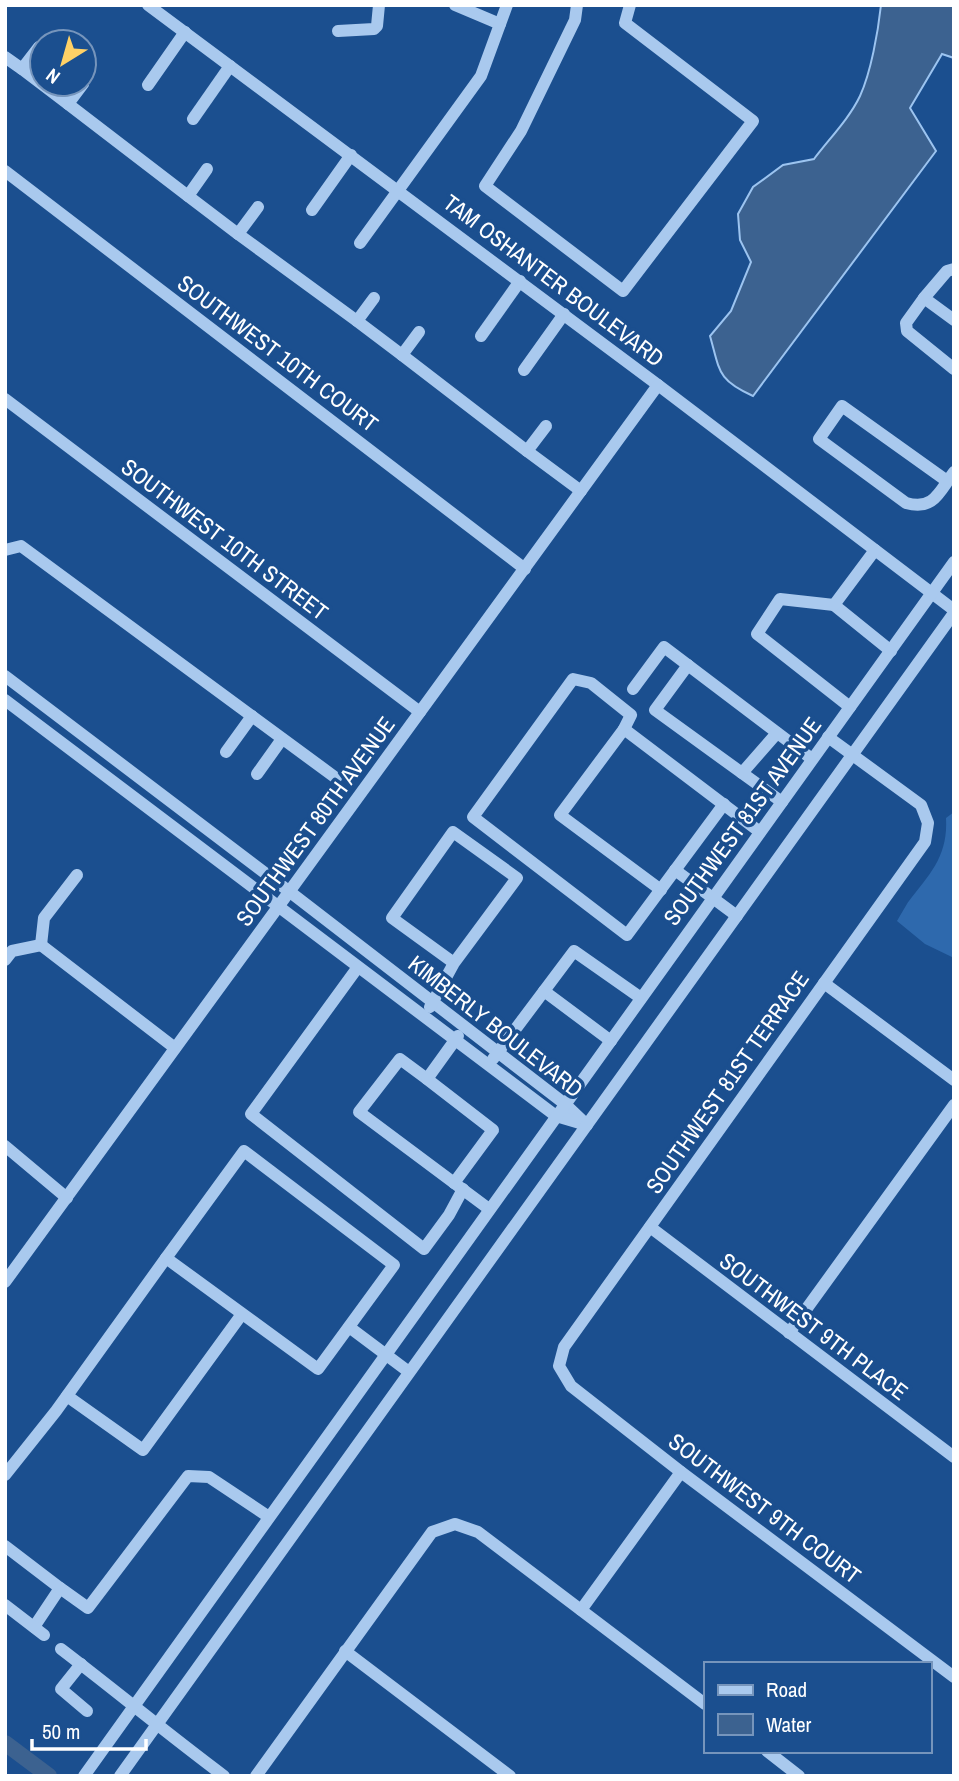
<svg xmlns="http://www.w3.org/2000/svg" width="959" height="1781" font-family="'Archivo Narrow',sans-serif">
  <rect width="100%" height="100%" fill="#1b4f8f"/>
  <path fill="#2e69ad" d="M954,812V958L925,944L897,921C902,913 906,904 912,897C933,871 948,853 946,818Z"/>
  <path fill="#3c6290" stroke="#9cc4f0" stroke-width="2" d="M881,5H954V58L942,54L910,108L936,151L753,396C717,380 720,371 710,336L731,311L751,262L740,240L738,214L753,187L783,165L814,159C829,139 849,119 860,96C871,72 878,32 881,5Z"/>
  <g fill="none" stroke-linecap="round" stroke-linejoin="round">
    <polyline stroke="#3c6290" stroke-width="16" points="5,1743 49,1776"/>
    <g stroke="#a9c9ee" stroke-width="12">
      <polyline points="148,5 658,385 954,610"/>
      <polyline points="455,5 500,24"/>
      <polyline points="577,5 575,20 521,131 485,186 623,291 753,121 625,23 630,5"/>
      <polyline points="338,31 374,29 377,26 379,5"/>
      <polyline points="39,47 22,69 68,104"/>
      <polyline points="5,57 22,69"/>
      <polyline points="83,84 68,104 188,196"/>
      <polyline points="148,85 185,32"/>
      <polyline points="193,119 230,66"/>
      <polyline points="207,169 188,196 238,234"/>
      <polyline points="5,171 525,569"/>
      <polyline points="258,207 238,234 357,321"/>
      <polyline points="312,210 351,155"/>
      <polyline points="360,243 481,76 507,5"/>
      <polyline points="954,269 947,271 924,298 954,320"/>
      <polyline points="374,298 357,321 402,355"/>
      <polyline points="924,298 906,323 907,331 954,369"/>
      <polyline points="419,332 402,355 527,451"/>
      <polyline points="481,336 520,281"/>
      <polyline points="524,370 564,314"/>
      <polyline points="5,399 420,712"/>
      <polyline points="546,426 527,451 581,491"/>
      <path d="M947,481L842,406L819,439L906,503C934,511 939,492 954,472"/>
      <polyline points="5,550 21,546 336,778"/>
      <polyline points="834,605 891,651"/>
      <polyline points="688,665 655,710 782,802"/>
      <polyline points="5,676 290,892 565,1104 587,1125"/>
      <polyline points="633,689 664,647 812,759"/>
      <polyline points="5,700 556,1116 583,1124"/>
      <polyline points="850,707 757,634 780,599 834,605 875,550"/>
      <polyline points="624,729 631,715 591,683 573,679 473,817 627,935 724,804"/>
      <polyline points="828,737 921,805 928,823 925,842 564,1347 559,1366 571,1386 681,1472 954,1677"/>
      <polyline points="226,752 252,716"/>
      <polyline points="742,773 777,733"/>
      <polyline points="257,774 282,739"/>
      <polyline points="675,870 737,916"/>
      <polyline points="661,890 560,815 624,729 760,832"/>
      <polyline points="41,945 175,1048"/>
      <polyline points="41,945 44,918 77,875"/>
      <polyline points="5,960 12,951 41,945"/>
      <polyline points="358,967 251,1114 424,1249 449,1215 463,1189"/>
      <polyline points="824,983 954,1080"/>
      <polyline points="544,991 611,1041"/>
      <polyline points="430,1007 454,963 517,878 453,832 392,918 454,963"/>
      <polyline points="458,1036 427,1079 400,1059 359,1112 489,1209"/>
      <polyline points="493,1059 574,951 641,998"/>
      <polyline points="427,1079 493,1130 454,1183"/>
      <polyline points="5,1146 67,1198"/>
      <polygon points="244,1151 394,1265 318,1369 166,1258"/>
      <polyline points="650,1227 954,1457"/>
      <polyline points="5,1282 658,385"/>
      <polyline points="349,1327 409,1372"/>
      <polyline points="789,1333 954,1105"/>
      <polyline points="67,1396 143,1450 242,1314"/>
      <polyline points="5,1475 56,1411 166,1258"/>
      <polyline points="5,1546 60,1588 34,1627"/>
      <polyline points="60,1588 88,1608 188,1476 209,1477 269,1517"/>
      <polyline points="5,1605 44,1635"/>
      <polyline points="581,1610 681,1472"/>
      <path d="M61,1649C116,1691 169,1735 224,1776"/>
      <polyline points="345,1651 510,1776"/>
      <polyline points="81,1664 61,1689 87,1711"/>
      <polyline points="767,1751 799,1776"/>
      <polyline points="84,1776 954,562"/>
      <polyline points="120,1776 954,613"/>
      <polyline points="256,1776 432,1532 455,1524 478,1532 705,1704"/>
    </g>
  </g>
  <g text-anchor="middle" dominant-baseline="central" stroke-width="7" stroke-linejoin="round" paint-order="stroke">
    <g font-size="23" fill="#fff" stroke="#1b4f8f">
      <text transform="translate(554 280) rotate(37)">TAM OSHANTER BOULEVARD</text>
      <text transform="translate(278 353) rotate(37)">SOUTHWEST 10TH COURT</text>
      <text transform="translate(225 539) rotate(37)">SOUTHWEST 10TH STREET</text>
      <text transform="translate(315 821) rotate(-54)">SOUTHWEST 80TH AVENUE</text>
      <text transform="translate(742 821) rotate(-54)">SOUTHWEST 81ST AVENUE</text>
      <text transform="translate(496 1026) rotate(38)">KIMBERLY BOULEVARD</text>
      <text transform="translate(727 1082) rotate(-55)">SOUTHWEST 81ST TERRACE</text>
      <text transform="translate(814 1326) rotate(37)">SOUTHWEST 9TH PLACE</text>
      <text transform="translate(765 1508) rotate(37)">SOUTHWEST 9TH COURT</text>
    </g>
  </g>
  <rect width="959" height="1781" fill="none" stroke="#ffffff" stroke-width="14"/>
  <rect x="704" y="1662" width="228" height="91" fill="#1b4f8f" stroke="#7695bc" stroke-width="2"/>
  <rect x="718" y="1685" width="35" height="10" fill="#a9c9ee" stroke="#7695bc" stroke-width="2"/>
  <text x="766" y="1697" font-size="21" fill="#ffffff">Road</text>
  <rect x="718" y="1714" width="35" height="21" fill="#3c6290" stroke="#7695bc" stroke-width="2"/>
  <text x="766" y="1732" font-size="21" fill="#ffffff">Water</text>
  <g transform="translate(63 63) rotate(217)"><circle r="33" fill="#1b4f8f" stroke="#7695bc" stroke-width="2"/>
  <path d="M0-5L12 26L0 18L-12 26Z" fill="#ffd166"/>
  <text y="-10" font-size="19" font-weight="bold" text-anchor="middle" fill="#ffffff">N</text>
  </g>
  <path d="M32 1739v10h114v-10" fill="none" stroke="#ffffff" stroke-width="3.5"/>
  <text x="42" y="1739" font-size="21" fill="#ffffff" stroke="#1b4f8f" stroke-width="5" paint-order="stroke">50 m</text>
</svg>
